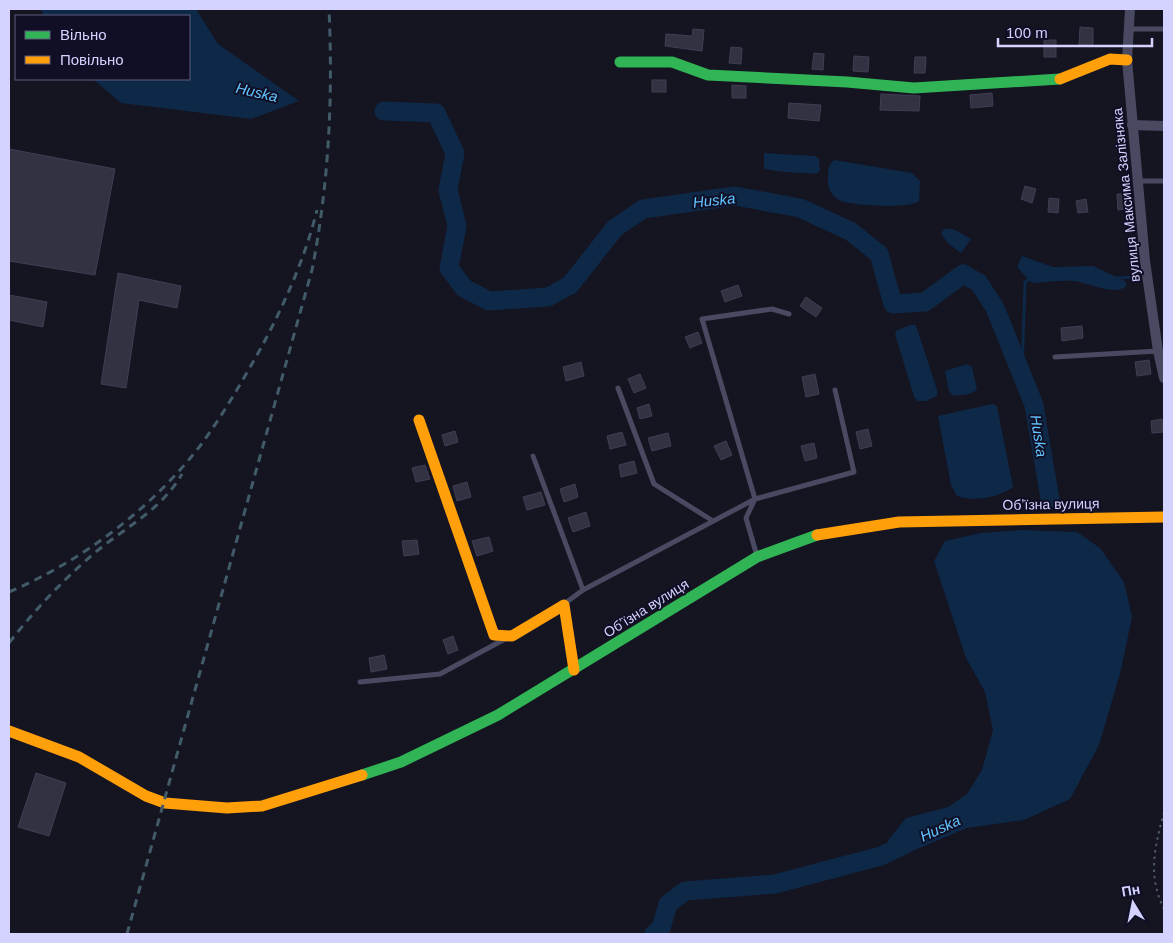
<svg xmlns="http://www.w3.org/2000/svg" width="1173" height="943" font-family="Arial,sans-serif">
  <rect width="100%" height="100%" fill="#151421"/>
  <g fill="#0e2847">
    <polygon points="40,9 196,9 218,44 299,101 251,119 121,103 93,79 189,79 189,16 44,16"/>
    <path d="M764,153L815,156L819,159L820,171L816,174C807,173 769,172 764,168Z"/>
    <path d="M835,160L912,173L920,181L919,201C912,209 849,206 839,200C830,195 827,186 828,177C828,170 828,164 835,160Z"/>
    <polygon points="944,229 953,229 971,239 961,253 949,244 941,234"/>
    <path d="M1022,256L1053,267L1093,266L1125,281L1127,286C1114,297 1088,282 1072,281C1059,280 1046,283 1032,283L1017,267Z"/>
    <polygon points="911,325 916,325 937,390 937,396 926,401 918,401 914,397 895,334 897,330"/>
    <polygon points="967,364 972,367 977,390 969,394 953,396 949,391 945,371"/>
    <path d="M992,404L997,406L1013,487C998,498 975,502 957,496L951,485L938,416Z"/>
    <polygon points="1021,530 1077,532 1100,548 1124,582 1132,617 1121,670 1099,745 1070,799 1024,820 967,828 894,859 881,856 889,839 906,818 948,807 967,794 982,770 993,730 985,692 966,658 934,561 945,541 981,533"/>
  </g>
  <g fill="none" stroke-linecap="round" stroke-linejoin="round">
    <g stroke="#0e2847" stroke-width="3">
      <polyline points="1115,278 1136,277"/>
      <polyline points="1022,374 1025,282 1032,277"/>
    </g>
    <g stroke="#0e2847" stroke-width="19">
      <polyline points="384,111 436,113 455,153 448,190 457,226 449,268 464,288 489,301 548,297 570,285 615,228 643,209 735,196 800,208 850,231 879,254 893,304 925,302 963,274 979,283 995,308 1034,405 1050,499"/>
      <polyline points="654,934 661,928 668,904 685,891 775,884 881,856 904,845"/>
    </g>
  </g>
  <g fill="#333243" stroke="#403e54">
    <polygon points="1080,27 1093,28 1093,46 1079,45"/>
    <polygon points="693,29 704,30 702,51 665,46 666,34 692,36"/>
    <rect x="1044" y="40" width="12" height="17"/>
    <polygon points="731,47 742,48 741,64 729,63"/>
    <polygon points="814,53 824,54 823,70 812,69"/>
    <polygon points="854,56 869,57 868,72 853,71"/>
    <polygon points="915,57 926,57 925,73 914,73"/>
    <rect x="652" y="80" width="14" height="12"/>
    <polygon points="732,85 746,86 746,98 732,98"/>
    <polygon points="992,93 993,106 971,108 970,95"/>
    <polygon points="881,94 920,96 919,111 880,110"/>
    <polygon points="789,103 821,105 819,121 788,118"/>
    <polygon points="9,149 115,169 95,275 9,261"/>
    <polygon points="1025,186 1036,189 1032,203 1021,199"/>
    <polygon points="1117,194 1126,194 1127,209 1118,210"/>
    <polygon points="1049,198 1059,199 1058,213 1048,212"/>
    <polygon points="1086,199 1088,212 1078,213 1076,201"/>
    <polygon points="118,273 181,286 177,308 139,300 126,388 101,384"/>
    <polygon points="738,285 742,296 725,302 721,291"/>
    <polygon points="9,295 47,302 43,327 9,320"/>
    <polygon points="806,297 822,308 816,317 800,306"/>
    <polygon points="1082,326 1083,338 1062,341 1061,328"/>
    <polygon points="698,332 702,343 690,348 685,337"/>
    <polygon points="1149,360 1151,374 1137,376 1135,362"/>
    <polygon points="581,362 584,376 566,381 563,367"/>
    <polygon points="640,374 646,388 634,393 628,379"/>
    <polygon points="815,374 819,394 806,397 802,377"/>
    <polygon points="649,404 652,416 640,419 637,408"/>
    <polygon points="1162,419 1163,432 1152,433 1151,421"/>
    <polygon points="868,429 872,446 860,449 856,432"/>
    <polygon points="455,431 458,442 445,446 442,435"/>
    <polygon points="622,432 626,445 610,449 607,436"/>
    <polygon points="668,433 671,446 652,451 648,438"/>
    <polygon points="726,441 732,455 721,460 714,446"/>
    <polygon points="814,443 817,458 805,461 801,446"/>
    <polygon points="634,461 637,473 621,477 619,465"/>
    <polygon points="425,465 430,479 416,482 412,468"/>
    <polygon points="467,482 471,497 457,501 453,486"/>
    <polygon points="575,484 578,497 564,502 560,489"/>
    <polygon points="541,492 545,505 527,510 523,497"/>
    <polygon points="586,512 590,526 573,532 568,518"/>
    <polygon points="489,537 493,551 477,556 472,541"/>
    <polygon points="417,540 419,554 404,556 402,541"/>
    <polygon points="453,636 458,650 448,654 443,640"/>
    <polygon points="384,655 387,669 371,672 369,658"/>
    <polygon points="36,773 66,783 49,836 18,827"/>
  </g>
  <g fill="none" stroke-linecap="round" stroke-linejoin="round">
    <path stroke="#4a5b67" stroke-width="2" stroke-dasharray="2.5 4" stroke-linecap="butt" d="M1164,812C1155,847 1147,874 1164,909"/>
    <g stroke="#494a61" stroke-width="5">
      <polyline points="1130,29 1164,29"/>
      <polyline points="1138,181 1164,181"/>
      <polyline points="1055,357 1158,351"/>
      <polyline points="618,388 654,484 713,521"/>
      <polyline points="533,456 583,590"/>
      <polyline points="757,556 746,518 755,499 702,319 772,309 789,314"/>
      <polyline points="564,604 583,590 755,499 854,472 835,390"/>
      <polyline points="360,682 440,674 505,639"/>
    </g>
    <g stroke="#494a61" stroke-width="10">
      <polyline points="1130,9 1127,60 1145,261 1158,351 1164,378"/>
      <polyline points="1132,125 1164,126"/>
    </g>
    <g stroke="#30b455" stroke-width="11">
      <polyline points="620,62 672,62 708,75 847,82 914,88 1060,79"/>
      <polyline points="362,775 401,762 498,715 757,557 817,535"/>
    </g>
    <g stroke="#ff9f0a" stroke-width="11">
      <polyline points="1060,79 1110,59 1127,60"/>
      <polyline points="419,420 494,635 512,636 564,605 574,670"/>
      <polyline points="817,535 899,522 1164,517"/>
      <polyline points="9,731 79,757 146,796 165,803 227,808 262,806 362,775"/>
    </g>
    <g stroke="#415b69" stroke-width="3" stroke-dasharray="8 6" stroke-linecap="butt">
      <path d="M9,592C82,561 151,509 200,446C223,415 243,380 262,346C285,303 305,258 317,210"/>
      <path d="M9,643C33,612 61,582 91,556C122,529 161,511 182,474"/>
      <path d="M127,934L312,270C329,183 333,97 329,9"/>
    </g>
  </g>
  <g text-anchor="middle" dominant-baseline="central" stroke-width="4" stroke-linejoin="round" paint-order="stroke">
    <g font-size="14" fill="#d4d3ff" stroke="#100f26">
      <text transform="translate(1126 195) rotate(-96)">вулиця Максима Залізняка</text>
      <text transform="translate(1051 504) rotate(-1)">Обʼїзна вулиця</text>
      <text transform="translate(646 608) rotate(-32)">Обʼїзна вулиця</text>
    </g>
    <g font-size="15" font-style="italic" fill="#61c5ff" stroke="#100f26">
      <text transform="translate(257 92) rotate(13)">Huska</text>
      <text transform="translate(714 200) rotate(-6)">Huska</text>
      <text transform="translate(1039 436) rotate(81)">Huska</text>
      <text transform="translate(940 828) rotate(-25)">Huska</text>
    </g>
  </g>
  <rect width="1173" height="943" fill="none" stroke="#d4d3ff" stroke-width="20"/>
  <rect x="15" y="15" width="175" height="65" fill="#100f26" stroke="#5e5d7d"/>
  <rect x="25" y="31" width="25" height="8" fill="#30b455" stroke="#5e5d7d"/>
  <text x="60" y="40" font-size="15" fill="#d4d3ff">Вільно</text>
  <rect x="25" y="56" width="25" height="8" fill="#ff9f0a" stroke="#5e5d7d"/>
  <text x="60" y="65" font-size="15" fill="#d4d3ff">Повільно</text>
  <g transform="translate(1133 903) rotate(350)" stroke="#100f26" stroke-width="4" paint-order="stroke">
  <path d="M0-4L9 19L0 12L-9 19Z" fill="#d4d3ff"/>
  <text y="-8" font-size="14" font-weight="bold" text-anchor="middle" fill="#d4d3ff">Пн</text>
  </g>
  <path d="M998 38v8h154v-8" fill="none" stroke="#d4d3ff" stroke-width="2.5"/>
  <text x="1006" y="38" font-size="15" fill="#d4d3ff" stroke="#100f26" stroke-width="4" paint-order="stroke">100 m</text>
</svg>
